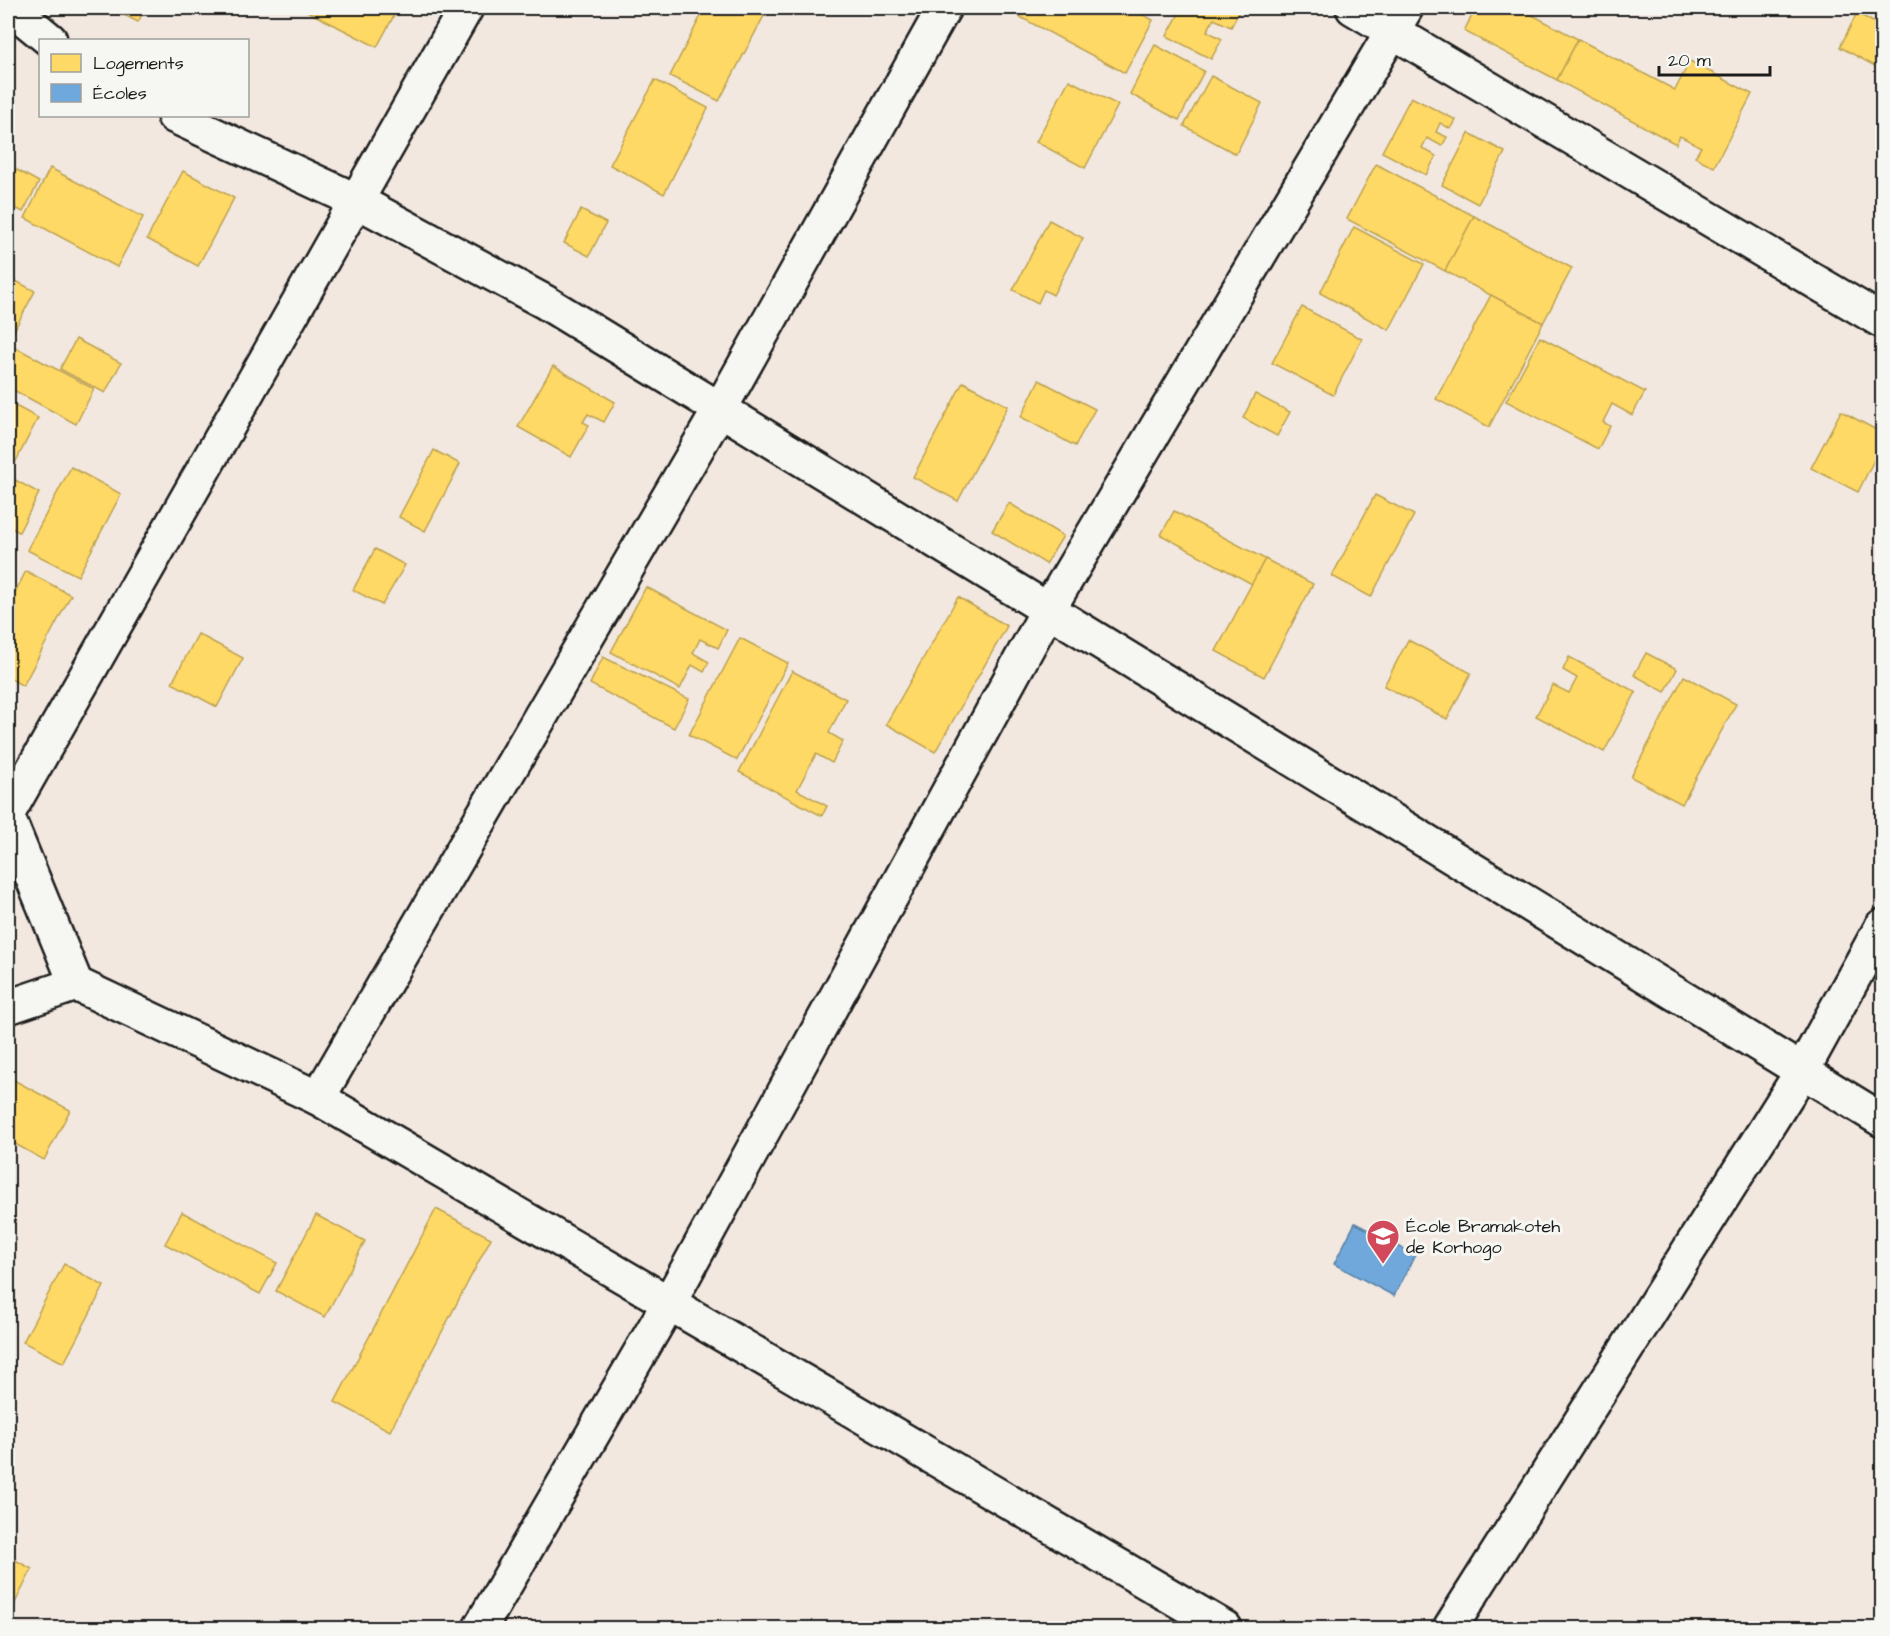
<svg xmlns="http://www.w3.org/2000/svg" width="1890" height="1636" font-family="'Architects Daughter',sans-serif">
  <rect width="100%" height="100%" fill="#f2e8e0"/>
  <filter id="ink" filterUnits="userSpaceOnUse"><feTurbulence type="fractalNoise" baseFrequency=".0167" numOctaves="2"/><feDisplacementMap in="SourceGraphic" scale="12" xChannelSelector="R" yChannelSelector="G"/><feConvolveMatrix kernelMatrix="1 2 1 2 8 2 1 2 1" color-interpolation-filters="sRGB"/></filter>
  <g filter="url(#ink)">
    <g fill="#ffd966" stroke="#bba050" stroke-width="1.5">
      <polygon points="120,8 143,8 145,9 138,22 118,12"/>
      <polygon points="301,8 398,8 377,47"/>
      <polygon points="705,8 758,8 766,12 719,101 670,76"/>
      <polygon points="1025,8 1130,8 1153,20 1125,73 1020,17"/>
      <polygon points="1182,8 1241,8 1231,27 1214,19 1207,31 1222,39 1211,59 1167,36"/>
      <polygon points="1476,8 1519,8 1578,39 1557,80 1464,31"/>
      <polygon points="1857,13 1882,27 1882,70 1840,47"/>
      <polygon points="1578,39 1675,90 1690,61 1752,94 1714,167 1695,157 1701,147 1680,136 1676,144 1557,80"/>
      <polygon points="1155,45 1204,71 1179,120 1130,94"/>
      <polygon points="1211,76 1262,103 1236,154 1184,126"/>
      <polygon points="655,80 708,108 664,194 610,165"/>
      <polygon points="1069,80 1118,105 1085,168 1036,142"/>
      <polygon points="1411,97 1456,120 1451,129 1440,123 1436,132 1447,137 1442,146 1427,138 1422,148 1436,156 1426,175 1382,152"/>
      <polygon points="1469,133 1505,152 1478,204 1442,185"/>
      <polygon points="1376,164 1474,216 1445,271 1347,219"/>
      <polygon points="8,165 39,182 23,212 8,204"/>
      <polygon points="50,168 143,217 117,267 25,218"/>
      <polygon points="183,171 234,198 198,266 147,239"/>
      <polygon points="581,210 606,223 589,256 564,243"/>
      <polygon points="1474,216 1572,268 1543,323 1445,271"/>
      <polygon points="1049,220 1083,238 1053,295 1044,290 1038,303 1013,290"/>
      <polygon points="1354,227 1424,264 1389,330 1320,293"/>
      <polygon points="8,277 35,291 10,338 8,337"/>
      <polygon points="1491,295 1543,323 1489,427 1436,399"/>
      <polygon points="1302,307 1362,339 1333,395 1272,363"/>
      <polygon points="1540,337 1645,392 1632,415 1612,404 1603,422 1610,426 1598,449 1506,401"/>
      <polygon points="76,339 121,363 105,393 60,369"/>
      <polygon points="9,344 94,389 76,424 8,387"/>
      <polygon points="553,366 615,402 604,422 588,414 583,422 589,425 571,457 518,427"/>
      <polygon points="1039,380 1095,409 1075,446 1021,417"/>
      <polygon points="963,382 1008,406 958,501 913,477"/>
      <polygon points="1255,394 1290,412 1277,436 1243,418"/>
      <polygon points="8,402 38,418 14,465 8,462"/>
      <polygon points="1841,411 1882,433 1882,444 1858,492 1811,468"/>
      <polygon points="434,450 460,464 425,531 399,517"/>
      <polygon points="71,467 121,494 78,576 27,550"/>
      <polygon points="8,476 39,493 19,532 8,526"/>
      <polygon points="1375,495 1414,515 1371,597 1332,576"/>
      <polygon points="1009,503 1063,536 1046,564 992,531"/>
      <polygon points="1174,511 1265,559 1252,584 1161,535"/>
      <polygon points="375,549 405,565 382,605 353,590"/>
      <polygon points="1265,559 1313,584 1264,677 1216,651"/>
      <polygon points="26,571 71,595 23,686 8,677 8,606"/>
      <polygon points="646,587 727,630 718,648 700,639 693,653 709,662 704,672 692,665 680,689 611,652"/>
      <polygon points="958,597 1007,626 935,752 886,724"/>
      <polygon points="198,634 243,658 217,707 172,683"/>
      <polygon points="740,638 788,663 737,760 689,735"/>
      <polygon points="1408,640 1471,673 1447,719 1384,686"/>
      <polygon points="1646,653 1677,669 1665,692 1634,675"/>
      <polygon points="603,657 689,699 674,728 590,684"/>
      <polygon points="1569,657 1636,692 1604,752 1536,716 1553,685 1569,693 1577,678 1563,670"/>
      <polygon points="792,671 846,699 829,733 843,741 832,763 816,754 797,790 827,806 822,816 739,772"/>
      <polygon points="1684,676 1736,704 1682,804 1631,777"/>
      <polygon points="8,1077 70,1110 44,1160 8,1140"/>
      <polygon points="436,1209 491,1238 390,1431 335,1402"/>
      <polygon points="182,1212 277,1263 260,1294 165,1244"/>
      <polygon points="316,1215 365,1241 325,1317 276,1291"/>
      <polygon points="64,1264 104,1286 64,1363 23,1342"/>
      <polygon points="8,1556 32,1569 8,1617"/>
    </g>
    <polygon fill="#6fa8dc" stroke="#567ea2" stroke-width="1.5" points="1355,1223 1415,1255 1394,1296 1334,1264"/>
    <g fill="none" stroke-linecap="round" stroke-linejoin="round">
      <g stroke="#1c1c1c" stroke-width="38">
        <g id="minor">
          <polyline points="11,8 50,40"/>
          <polyline points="1353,8 1882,321"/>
          <polyline points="174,116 357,201 545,302 1882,1120"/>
          <polyline points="8,813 466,8"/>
          <polyline points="8,818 76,984 318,1098 1225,1628"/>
          <polyline points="8,1007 76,984"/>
          <polyline points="318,1098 720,409 944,8"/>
          <polyline points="480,1628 669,1303 1048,610 1406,8"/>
          <polyline points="1450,1628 1801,1073 1882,926"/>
        </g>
      </g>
      <use href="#minor" stroke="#f6f6f2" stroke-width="33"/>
    </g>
  </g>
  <defs>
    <g id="school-pin" transform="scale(1.725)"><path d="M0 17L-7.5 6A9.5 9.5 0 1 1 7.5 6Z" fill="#d1495b" stroke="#f6f6f2"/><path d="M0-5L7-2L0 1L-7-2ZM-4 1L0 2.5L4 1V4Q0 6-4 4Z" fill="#fff"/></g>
  </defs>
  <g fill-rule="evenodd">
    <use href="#school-pin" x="1383" y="1236"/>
  </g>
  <g text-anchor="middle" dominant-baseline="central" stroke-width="6" stroke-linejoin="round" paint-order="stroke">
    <g font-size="18" fill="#1c1c1c" stroke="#f6f6f2" text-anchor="start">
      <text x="1406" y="1226">École Bramakoteh<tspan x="1406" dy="21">de Korhogo</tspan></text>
    </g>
  </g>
  <rect width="1890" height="1636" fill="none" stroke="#f6f6f2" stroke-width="30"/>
  <rect x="15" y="15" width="1860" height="1606" fill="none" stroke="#1c1c1c" stroke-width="2" filter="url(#ink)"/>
  <rect x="39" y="39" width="210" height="78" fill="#f6f6f2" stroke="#9f9f9c" stroke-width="1.5"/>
  <rect x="51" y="54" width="30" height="18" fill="#ffd966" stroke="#9f9f9c" stroke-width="1.5"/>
  <text x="93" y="69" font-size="18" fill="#1c1c1c">Logements</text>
  <rect x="51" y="84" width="30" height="18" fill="#6fa8dc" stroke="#9f9f9c" stroke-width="1.5"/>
  <text x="93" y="99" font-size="18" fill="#1c1c1c">Écoles</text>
  <path d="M1659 66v9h111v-9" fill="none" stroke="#1c1c1c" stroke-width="3"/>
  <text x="1668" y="66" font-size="18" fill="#1c1c1c" stroke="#f6f6f2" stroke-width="4.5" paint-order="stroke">20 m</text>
</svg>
